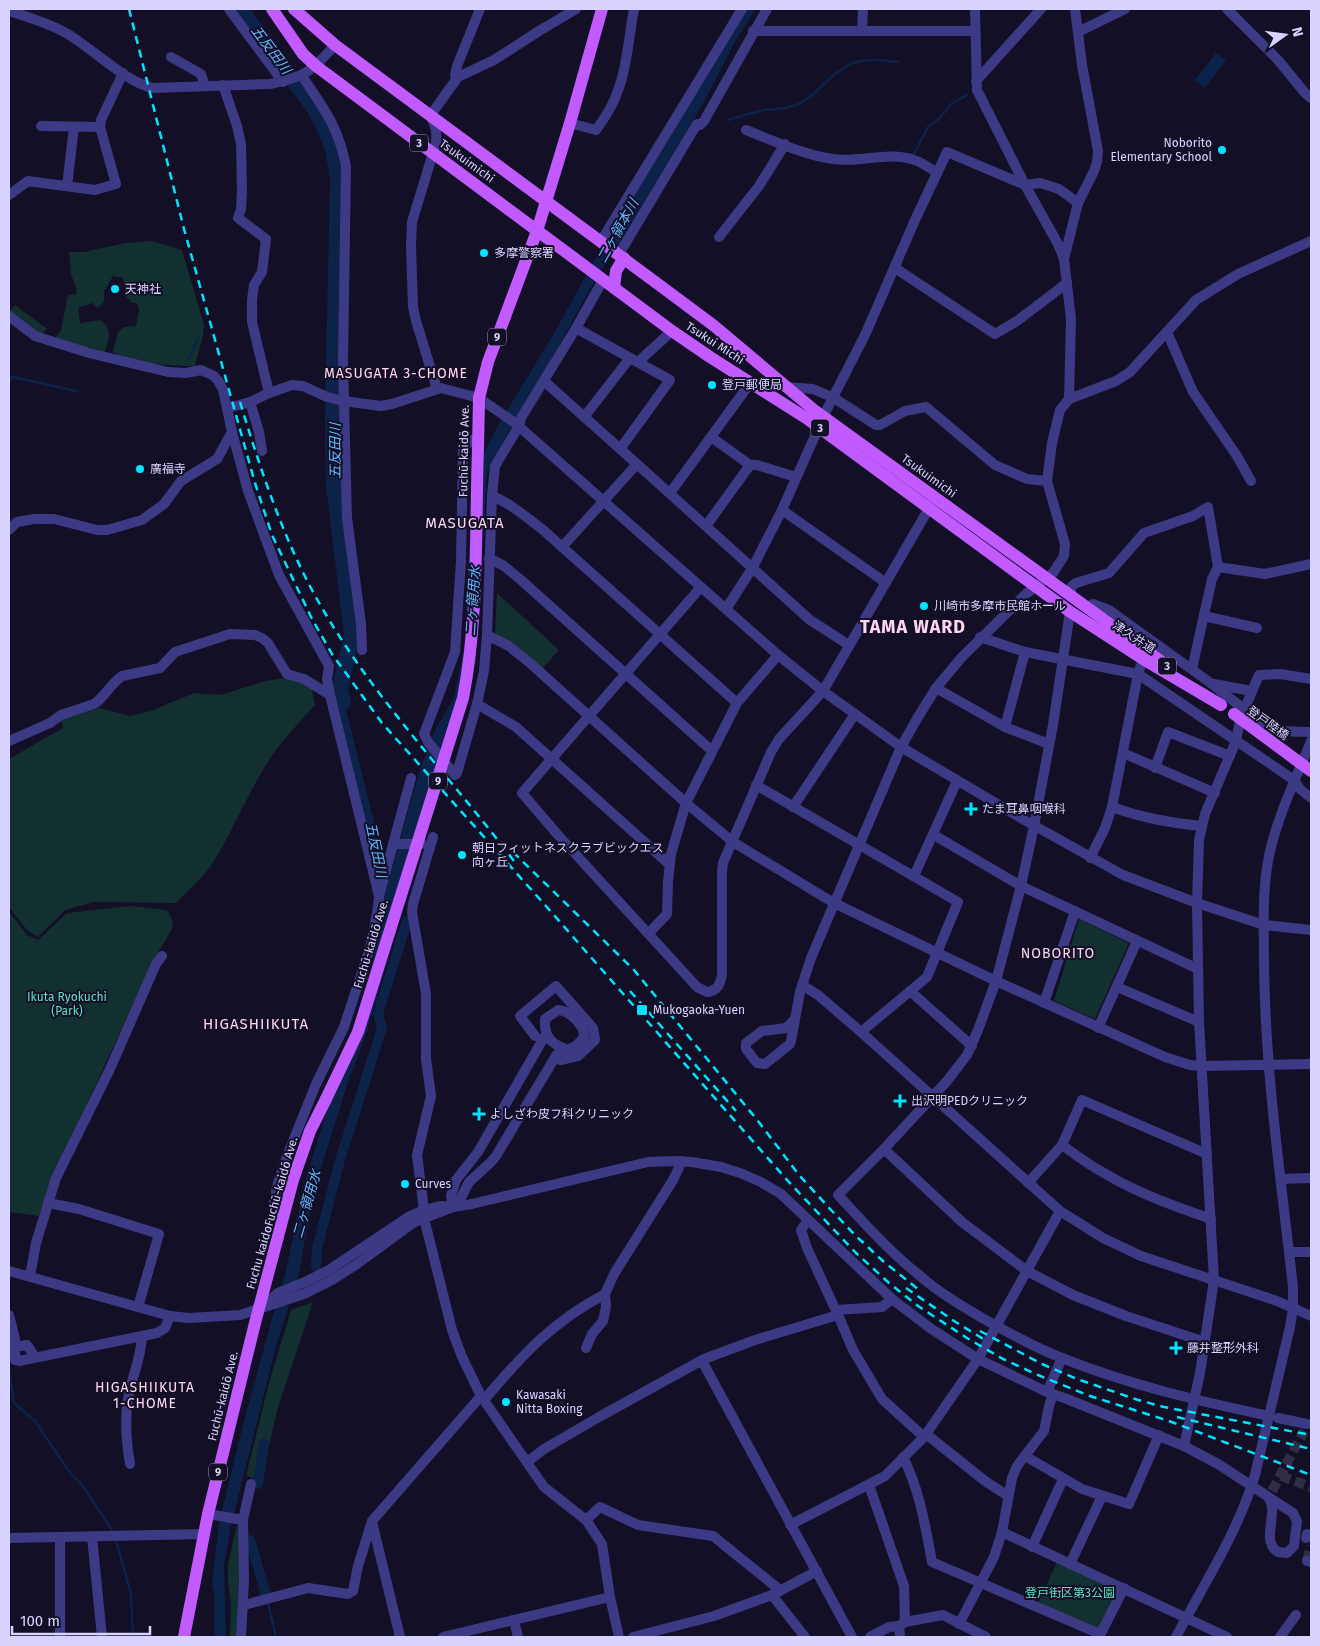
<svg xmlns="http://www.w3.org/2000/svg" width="1320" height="1646" font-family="'Fira Sans','Noto Sans JP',sans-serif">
  <rect width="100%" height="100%" fill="#130f26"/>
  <g fill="#12302f">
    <path d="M152,241L182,250L204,325L203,335L195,366C173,366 130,364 113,352L118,332L124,327L136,326L139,310L137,303H132L125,295L123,278L113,276L104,291V302L98,308L92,303L78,308L80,323L101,320C113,331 109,337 105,352L54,340L61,330L68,295L77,294L76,288L71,274L69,252H84L125,243Z"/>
    <polygon points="15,305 47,329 41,334 31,329 9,312"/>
    <polygon points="497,593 559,650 542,669 495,634"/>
    <path d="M286,678L302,682L312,689L315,705C298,724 279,743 266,765C245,798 232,834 210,867C201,880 187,891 176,903L94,902L65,910L38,937L27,930L9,907V759L63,728L61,720L100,708L130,716L153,710L194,693L221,695L265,681Z"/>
    <path d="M131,906L167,910C171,916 174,922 172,928C168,938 156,954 151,965C113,1048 73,1131 39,1216L9,1212V912L27,935L38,940L67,913Z"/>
    <polygon points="1079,919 1129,943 1095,1019 1054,1001"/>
    <polygon points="313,1302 278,1407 261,1480 246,1476 269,1383 291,1310"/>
    <polygon points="237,1524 241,1535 236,1637 230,1637 231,1604 228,1583 228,1564"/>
    <polygon points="1057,1562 1118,1590 1098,1629 1038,1603"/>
  </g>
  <g fill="#0c2248">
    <polygon points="745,9 756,9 736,40 707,96 663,173 591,287 539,382 519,413 487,473 476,663 467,704 398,925 366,1034 347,1085 314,1191 299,1273 275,1350 231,1526 224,1565 226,1637 214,1637 215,1598 212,1584 219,1523 244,1421 271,1322 285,1275 304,1184 369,976 382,921 383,905 333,687 335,673 345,686 343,697 383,859 391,872 419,773 433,734 454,697 465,644 472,476 497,427 556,330 628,199"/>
    <polygon points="1216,53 1226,60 1205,88 1195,80"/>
  </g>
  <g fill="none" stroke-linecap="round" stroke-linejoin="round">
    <g stroke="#0c2248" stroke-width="2.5">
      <path d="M728,120C740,117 752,112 765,110C776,109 786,109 796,105C807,101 816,92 824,84C851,58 861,58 898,62"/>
      <polyline points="913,156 928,127 939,119 951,104 967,95"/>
      <polyline points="189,358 198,338"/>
      <polyline points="9,380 13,377 76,391"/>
      <polyline points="9,1337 10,1340"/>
      <polyline points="9,1369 14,1403 35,1421 68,1470 82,1485 113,1532"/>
      <polyline points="116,1540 131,1594 133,1637"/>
      <polyline points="268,1603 276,1637"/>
    </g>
    <g stroke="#0c2248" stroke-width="10">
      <polyline points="349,611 353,604"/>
      <polyline points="316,1266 317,1248 340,1160 382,1028 378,1014 407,921"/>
      <polyline points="258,1484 264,1443"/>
      <polyline points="250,1540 266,1595"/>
    </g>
    <polyline stroke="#0c2248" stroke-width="16" points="240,9 313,106 325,128 333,149 338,178 333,412 334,485 352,635 340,688 343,702"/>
    <g stroke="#312d47" stroke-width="10" stroke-dasharray="10 5" stroke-linecap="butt">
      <polyline points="1281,1476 1311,1487"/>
      <polyline points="1272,1491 1304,1431"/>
      <polyline points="1307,1561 1311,1546"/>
    </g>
    <g stroke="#3d3a85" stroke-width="10">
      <polyline points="229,9 283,82"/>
      <polyline points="975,9 977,90 1025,185 1058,244 1064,259 1071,319 1069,399"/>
      <polyline points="1227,9 1278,60 1305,93 1311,98"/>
      <path d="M9,11C28,17 49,23 66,33C91,47 126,83 153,88L270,84C304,78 313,70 335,45"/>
      <polyline points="753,31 975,31"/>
      <polyline points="862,31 863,9"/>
      <polyline points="1078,32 1125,9"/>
      <polyline points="171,57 201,74 205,86"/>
      <path d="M302,76C324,109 338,126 346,166L343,362L347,518L361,624L362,650"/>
      <polyline points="458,77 455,75 457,66 480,9"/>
      <polyline points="976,81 1041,9"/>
      <polyline points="223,85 237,126 241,144 242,191 241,209 238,218 266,239 262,272 254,285 252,300 252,322 269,393"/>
      <path d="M570,123L596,130C604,119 613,105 617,93C627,68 629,35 634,9"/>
      <polyline points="41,126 100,127"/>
      <path d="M746,130C772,140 806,156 833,159C860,163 888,151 914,160C922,162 930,168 937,173"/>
      <polyline points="67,186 74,127"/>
      <polyline points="9,195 28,181 95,190 116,184 100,127 101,120 123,73"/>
      <polyline points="719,237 759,186 785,144"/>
      <polyline points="601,241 742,9"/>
      <polyline points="619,254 697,124 700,125 704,121 767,9"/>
      <polyline points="1064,259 1078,203 1094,171 1097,162 1098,151 1082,65 1075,9"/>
      <polyline points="895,268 995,334 1017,321 1067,283"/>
      <polyline points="9,316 35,336 89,353 168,372 186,373 201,370 214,376 219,382 223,390 232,432 248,491 279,575 329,666 327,679 330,695 379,896"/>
      <polyline points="576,328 670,380 620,449"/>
      <polyline points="1167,332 1193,392 1237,456 1251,481"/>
      <polyline points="638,362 672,331"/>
      <polyline points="544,381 637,464 562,547"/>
      <polyline points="785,387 813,389 834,398 876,425 880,425 905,411 926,407 995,465 1027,479 1047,481"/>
      <path d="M437,389L416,321L413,307L411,246L412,222L436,143C437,132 436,125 430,116L458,77L494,60L539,31L576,9"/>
      <polyline points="250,402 259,432 262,451"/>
      <polyline points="228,408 250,402 269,393 292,385 303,386 327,397 343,401 381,406 392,404 441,388 479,398 515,423 778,655 823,691 901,747 1026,821 1123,875 1197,903 1264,925 1311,930"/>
      <polyline points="584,417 630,358"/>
      <polyline points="478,436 466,445 463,452 461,561 455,652 424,734 428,742 455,775 457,773 477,704 484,671 487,635 492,496 495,466 519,426 521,418 576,328 603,280"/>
      <polyline points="711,437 750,465 757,465 796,477"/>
      <polyline points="637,464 810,620 849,645"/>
      <polyline points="670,493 751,382"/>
      <path d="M492,496C510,503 526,517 542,529L737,703"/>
      <polyline points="782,510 886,583"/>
      <polyline points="706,526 750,465"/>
      <polyline points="9,530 17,522 34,519 54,519 97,530 107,530 142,520 164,504 181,481 217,459 232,432"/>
      <polyline points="489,558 504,566 521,580 712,751"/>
      <polyline points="1218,567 1265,574 1311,564"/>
      <path d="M701,587L522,793L558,835L697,987L707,992C718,991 720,984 722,975V871L723,863L771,752L779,739L823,691L932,503"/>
      <polyline points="1071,596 1071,587 1076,583 1109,573 1144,533 1193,516 1208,507 1218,567 1212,579 1192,669"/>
      <polyline points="1086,607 1093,604 1109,610 1212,684 1245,710 1277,731 1311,732"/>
      <polyline points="726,609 753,567 782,510 826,411 865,335 915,220 947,152 1025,185 1040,183 1059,189 1078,203"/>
      <path d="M1070,612L1053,725L1034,826L1021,886L996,981L978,1030L967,1055L947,1081L884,1149L838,1195C864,1223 889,1251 919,1275C938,1292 962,1306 984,1319C1009,1333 1035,1348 1062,1358C1129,1385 1199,1401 1269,1416"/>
      <polyline points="1204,616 1257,628"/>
      <polyline points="487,635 509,646 531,664 686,803 733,842 834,903 996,981 1165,1057 1190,1065 1201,1066 1311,1064"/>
      <polyline points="980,637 1025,652 1138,674 1294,780 1300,789 1311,798"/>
      <polyline points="1214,684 1252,691"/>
      <polyline points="936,688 1005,727 1049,744"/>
      <polyline points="477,704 516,727 669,864"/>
      <polyline points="1005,727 1025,652"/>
      <path d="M9,741L50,723L61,715L94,704C105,697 111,683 122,676L160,668L175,652L230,634L255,635L262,638L268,643L287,674L304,679L330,695"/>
      <polyline points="1123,753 1215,793"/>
      <polyline points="1155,768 1168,732 1230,756"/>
      <polyline points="756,785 958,902 927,977 861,1032"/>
      <polyline points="793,807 855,714"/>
      <path d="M1112,807C1142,818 1169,823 1201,826"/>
      <polyline points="934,835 1021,886 1198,969"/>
      <polyline points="393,844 422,844"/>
      <polyline points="1090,858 1105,828 1112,807 1138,674 1143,659"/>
      <polyline points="914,876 957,781"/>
      <polyline points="649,933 667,914 668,882 671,854 686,803 737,703 778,655"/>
      <polyline points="802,985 818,995 861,1032 1060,1211 1103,1238 1141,1256 1277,1301 1311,1316"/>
      <polyline points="1117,987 1199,1022"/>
      <polyline points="910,991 972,1046"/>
      <polyline points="1044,1003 1075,911"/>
      <polyline points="795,1019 786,1028 762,1031 746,1043 746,1049 757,1063 765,1064 790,1044 791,1041 800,992 811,958 901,747 918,717 936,688 962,657 1026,594 1053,573 1064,556 1065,544 1047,481 1052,443 1060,410 1069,399 1116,381 1130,372 1196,300 1238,274 1311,241"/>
      <polyline points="1098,1028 1137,941"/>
      <polyline points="535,1036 520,1016 556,986 593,1028 595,1040 578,1056 560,1060"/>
      <path d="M1062,1145C1076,1155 1089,1165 1104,1173C1137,1193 1174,1206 1211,1219"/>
      <polyline points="884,1149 962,1222 1027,1271 1073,1295 1126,1316 1205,1342"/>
      <polyline points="1281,1179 1311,1178"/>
      <polyline points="1028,1183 1062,1145 1082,1100 1207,1154"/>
      <polyline points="48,1203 79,1209 159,1234 138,1307"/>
      <polyline points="453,1207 451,1196 456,1180 478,1152 546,1034"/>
      <polyline points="424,1210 417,1155 431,1096 426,1059 426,994 412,912 413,904 433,837"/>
      <polyline points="424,1218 452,1330 462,1357 481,1396 544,1487 586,1520 602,1544 610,1597 619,1637"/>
      <polyline points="808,1220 801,1230 807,1248 838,1315 853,1350 882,1399 924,1437"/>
      <polyline points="282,1222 274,1201 278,1183 287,1156 316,1084 344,1027 370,948 378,908 379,896 411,778"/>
      <polyline points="1289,1252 1311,1252"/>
      <path d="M9,1271L170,1316L189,1318L240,1315L304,1294L332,1280L357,1264L413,1223L427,1217L453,1207L461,1198L469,1182L490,1163L496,1156L557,1054L576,1046L584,1037C585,1026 569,1010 558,1010L545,1019C544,1035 550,1044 566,1049"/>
      <polyline points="30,1276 36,1243 56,1178 109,1071 156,964 162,956"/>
      <path d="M259,1309L278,1293L305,1282L329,1270L410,1216L424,1210L440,1206L453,1207L472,1204L648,1162L673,1161L692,1162L721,1167L740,1173L761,1182L781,1194L892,1299L930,1328L978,1359L1047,1392L1067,1399L1184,1446L1218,1464L1293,1513L1297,1521L1294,1546L1287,1553L1278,1552C1260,1541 1279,1514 1269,1498"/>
      <polyline points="836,1310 882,1307 892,1299"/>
      <polyline points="9,1315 15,1339 15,1360 19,1361 157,1333 165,1328 170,1316"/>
      <polyline points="15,1347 27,1345 35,1357"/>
      <polyline points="586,1348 592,1334 603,1321 606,1307 605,1294 614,1274 673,1180 682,1161"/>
      <polyline points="702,1361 852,1637"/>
      <polyline points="1047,1392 1062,1358"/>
      <path d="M484,1400C522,1355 552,1322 605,1294"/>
      <polyline points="1278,1418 1307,1424"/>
      <polyline points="926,1434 985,1481 1008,1496"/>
      <polyline points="1184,1446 1200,1373 1214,1280 1199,1022 1197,903 1199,840 1205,814 1236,741 1240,720 1259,675 1280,674 1311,679"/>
      <polyline points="1025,1456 1082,1489 1129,1504 1159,1435"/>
      <path d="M903,1457C920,1491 925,1525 932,1562L1100,1634"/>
      <polyline points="527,1462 544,1449 599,1417 704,1359 755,1340 838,1315"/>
      <path d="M130,1464C126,1441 124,1418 129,1394C133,1373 141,1359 142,1336"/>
      <polyline points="869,1485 904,1586 905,1622"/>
      <polyline points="208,1514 243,1520"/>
      <polyline points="586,1520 600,1507 638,1525 713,1536 780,1590"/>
      <polyline points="372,1522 400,1637"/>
      <polyline points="790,1525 885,1476 924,1437 978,1359 1060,1211"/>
      <polyline points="1002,1532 1227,1637"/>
      <polyline points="92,1537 102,1637"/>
      <polyline points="9,1538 205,1534"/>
      <polyline points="60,1538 60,1637"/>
      <polyline points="1306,1538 1307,1534 1311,1535"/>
      <polyline points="1032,1547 1063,1479"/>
      <polyline points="1307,1561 1311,1562"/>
      <polyline points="1070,1564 1102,1496"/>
      <polyline points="772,1595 805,1637"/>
      <polyline points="244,1605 308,1588 348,1594 353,1591 358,1566 372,1521 481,1396"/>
      <polyline points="514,1620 518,1637"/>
      <polyline points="959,1624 994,1557 1002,1532 1012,1478 1017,1466 1044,1431 1049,1406 1053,1394"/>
      <polyline points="899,1626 900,1637"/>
      <polyline points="241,1637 244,1580 243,1520 251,1484"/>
      <polyline points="443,1637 610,1597"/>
      <polyline points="633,1637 714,1616 772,1595 817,1571"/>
      <polyline points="870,1637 889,1627 899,1626 905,1622 943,1615 986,1637"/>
      <polyline points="1099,1637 1124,1588"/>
      <path d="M1176,1637C1204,1584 1238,1532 1255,1475L1290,1327L1293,1308V1287C1281,1179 1265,1072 1264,963C1264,929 1262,895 1268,861C1276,819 1295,781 1311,741"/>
      <polyline points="1280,1637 1296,1615"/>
    </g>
    <g stroke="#c25bff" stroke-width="12">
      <polyline points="272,9 303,54 316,66 672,331 710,357 806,418 1069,611 1143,659 1221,705"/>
      <polyline points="294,9 335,45 666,290 713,325 814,410 1161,661"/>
      <polyline points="614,288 616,271 624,258"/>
      <polyline points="478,448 479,398 488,362 537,231 570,123 602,9"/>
      <polyline points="184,1637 208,1514 255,1323 293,1180 310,1131 326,1099"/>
    </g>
    <g stroke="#00e5ff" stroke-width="2.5" stroke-dasharray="8 6" stroke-linecap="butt">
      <polyline points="129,9 184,229 255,483 272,535 312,619 332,654 382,723 545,905 787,1180 855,1252 889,1283 918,1306 967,1338 1003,1359 1038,1375 1090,1396 1169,1421 1311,1475"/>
      <path d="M240,402C262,474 286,548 325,613C378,703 451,778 514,861"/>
      <polyline points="513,852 634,970 758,1121 799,1175 832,1211 856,1236 884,1262 918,1289"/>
      <polyline points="630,991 736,1111"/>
      <polyline points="906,1288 954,1321 985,1340"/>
      <polyline points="980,1331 1042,1364 1077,1379 1138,1400 1164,1407 1311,1435"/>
      <polyline points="1177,1417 1311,1449"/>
    </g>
    <g stroke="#c25bff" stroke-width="12">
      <polyline points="1234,714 1311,771"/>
      <path d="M326,1099L358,1032L463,698C479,616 475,531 478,448"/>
    </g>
  </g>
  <g fill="#00e5ff" stroke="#130f26" stroke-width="2">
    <circle cx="1222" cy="150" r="5"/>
    <circle cx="484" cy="253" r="5"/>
    <circle cx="115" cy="289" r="5"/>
    <circle cx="712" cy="385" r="5"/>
    <circle cx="140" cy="469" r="5"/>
    <circle cx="924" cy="606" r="5"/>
    <path d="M968.5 801.5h5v5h5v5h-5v5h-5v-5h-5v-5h5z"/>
    <circle cx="462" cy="855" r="5"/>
    <rect x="636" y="1004" width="12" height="12" rx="2.5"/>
    <path d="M897.5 1093.5h5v5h5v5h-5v5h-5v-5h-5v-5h5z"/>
    <path d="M476.5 1106.5h5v5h5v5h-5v5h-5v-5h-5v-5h5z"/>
    <circle cx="405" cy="1184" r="5"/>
    <path d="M1173.5 1340.5h5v5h5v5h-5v5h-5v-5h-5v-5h5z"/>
    <circle cx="506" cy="1402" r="5"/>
  </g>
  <g text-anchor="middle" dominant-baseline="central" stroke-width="4" stroke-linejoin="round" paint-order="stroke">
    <g fill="#130f26" stroke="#9e99be" stroke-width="1">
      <rect x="410" y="134.5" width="18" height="17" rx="4"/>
      <rect x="488" y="328.5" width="18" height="17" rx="4"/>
      <rect x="811" y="419.5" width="18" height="17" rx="4"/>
      <rect x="1158" y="657.5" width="18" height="17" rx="4"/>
      <rect x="429" y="772.5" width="18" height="17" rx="4"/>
      <rect x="209" y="1463.5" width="18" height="17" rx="4"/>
    </g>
    <g font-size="11" font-weight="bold" fill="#d9d4ff">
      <text x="419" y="143">3</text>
      <text x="497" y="337">9</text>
      <text x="820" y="428">3</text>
      <text x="1167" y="666">3</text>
      <text x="438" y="781">9</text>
      <text x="218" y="1472">9</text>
    </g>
    <g font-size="12" fill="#d9d4ff" stroke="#130f26" text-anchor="start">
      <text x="1212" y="143" text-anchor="end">Noborito<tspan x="1212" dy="14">Elementary School</tspan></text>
      <text x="494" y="253">多摩警察署</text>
      <text x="125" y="289">天神社</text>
      <text x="722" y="385">登戸郵便局</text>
      <text x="150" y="469">廣福寺</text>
      <text x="934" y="606">川崎市多摩市民館ホール</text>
      <text x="982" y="809">たま耳鼻咽喉科</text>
      <text x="472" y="848">朝日フィットネスクラブビックエス<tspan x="472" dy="14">向ヶ丘</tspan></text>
      <text x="653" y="1010">Mukogaoka-Yuen</text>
      <text x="911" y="1101">出沢明PEDクリニック</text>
      <text x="490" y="1114">よしざわ皮フ科クリニック</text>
      <text x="415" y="1184">Curves</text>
      <text x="1187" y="1348">藤井整形外科</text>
      <text x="516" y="1395">Kawasaki<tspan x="516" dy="14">Nitta Boxing</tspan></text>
    </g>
    <g font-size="12" fill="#d9d4ff" stroke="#130f26">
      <text transform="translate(467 161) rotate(36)">Tsukuimichi</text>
      <text transform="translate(715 343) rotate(33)">Tsukui Michi</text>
      <text transform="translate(464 451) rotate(-89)">Fuchū-kaidō Ave.</text>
      <text transform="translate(929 476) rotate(36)">Tsukuimichi</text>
      <text transform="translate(1134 637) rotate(33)">津久井道</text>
      <text transform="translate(1268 723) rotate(36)">登戸陸橋</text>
      <text transform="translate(371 944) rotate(-73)">Fuchū-kaidō Ave.</text>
      <text transform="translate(272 1213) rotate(-74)">Fuchu kaidoFuchū-kaidō Ave.</text>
      <text transform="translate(223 1396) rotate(-76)">Fuchū-kaidō Ave.</text>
    </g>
    <g font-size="12" fill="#5fe0c0" stroke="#130f26">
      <text x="67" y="997">Ikuta Ryokuchi<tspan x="67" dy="14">(Park)</tspan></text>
      <text x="1070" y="1593">登戸街区第3公園</text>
    </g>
    <g font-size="14" font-style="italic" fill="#62b6ff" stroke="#130f26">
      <text transform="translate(271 50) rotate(53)">五反田川</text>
      <text transform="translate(618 231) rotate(-61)">二ヶ領本川</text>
      <text transform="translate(335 451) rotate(-90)">五反田川</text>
      <text transform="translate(473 601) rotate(-86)">二ヶ領用水</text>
      <text transform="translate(376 850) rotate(78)">五反田川</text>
      <text transform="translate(307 1204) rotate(-74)">二ヶ領用水</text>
    </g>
    <g font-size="14" letter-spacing="1" fill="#ffd6f0" stroke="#130f26">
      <text x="396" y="373">MASUGATA 3-CHOME</text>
      <text x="1058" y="953">NOBORITO</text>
      <text x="145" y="1387">HIGASHIIKUTA<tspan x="145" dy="16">1-CHOME</tspan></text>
    </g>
    <g font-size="15" letter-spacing="1" fill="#ffd6f0" stroke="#130f26">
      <text x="465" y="523">MASUGATA</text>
      <text x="256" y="1024">HIGASHIIKUTA</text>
    </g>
    <g font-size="18" font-weight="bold" letter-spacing="1" fill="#ffd6f0" stroke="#130f26">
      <text x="913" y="627">TAMA WARD</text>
    </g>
  </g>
  <rect width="1320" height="1646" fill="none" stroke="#d9d4ff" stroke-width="20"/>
  <g transform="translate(1285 35) rotate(76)" stroke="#130f26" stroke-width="4" paint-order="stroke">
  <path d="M0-4L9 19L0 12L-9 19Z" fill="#d9d4ff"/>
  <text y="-8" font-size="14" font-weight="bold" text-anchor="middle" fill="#d9d4ff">N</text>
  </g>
  <path d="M12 1626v8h138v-8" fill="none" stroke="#d9d4ff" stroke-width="2.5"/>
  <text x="20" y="1626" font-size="15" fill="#d9d4ff" stroke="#130f26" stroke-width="4" paint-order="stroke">100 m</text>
</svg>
